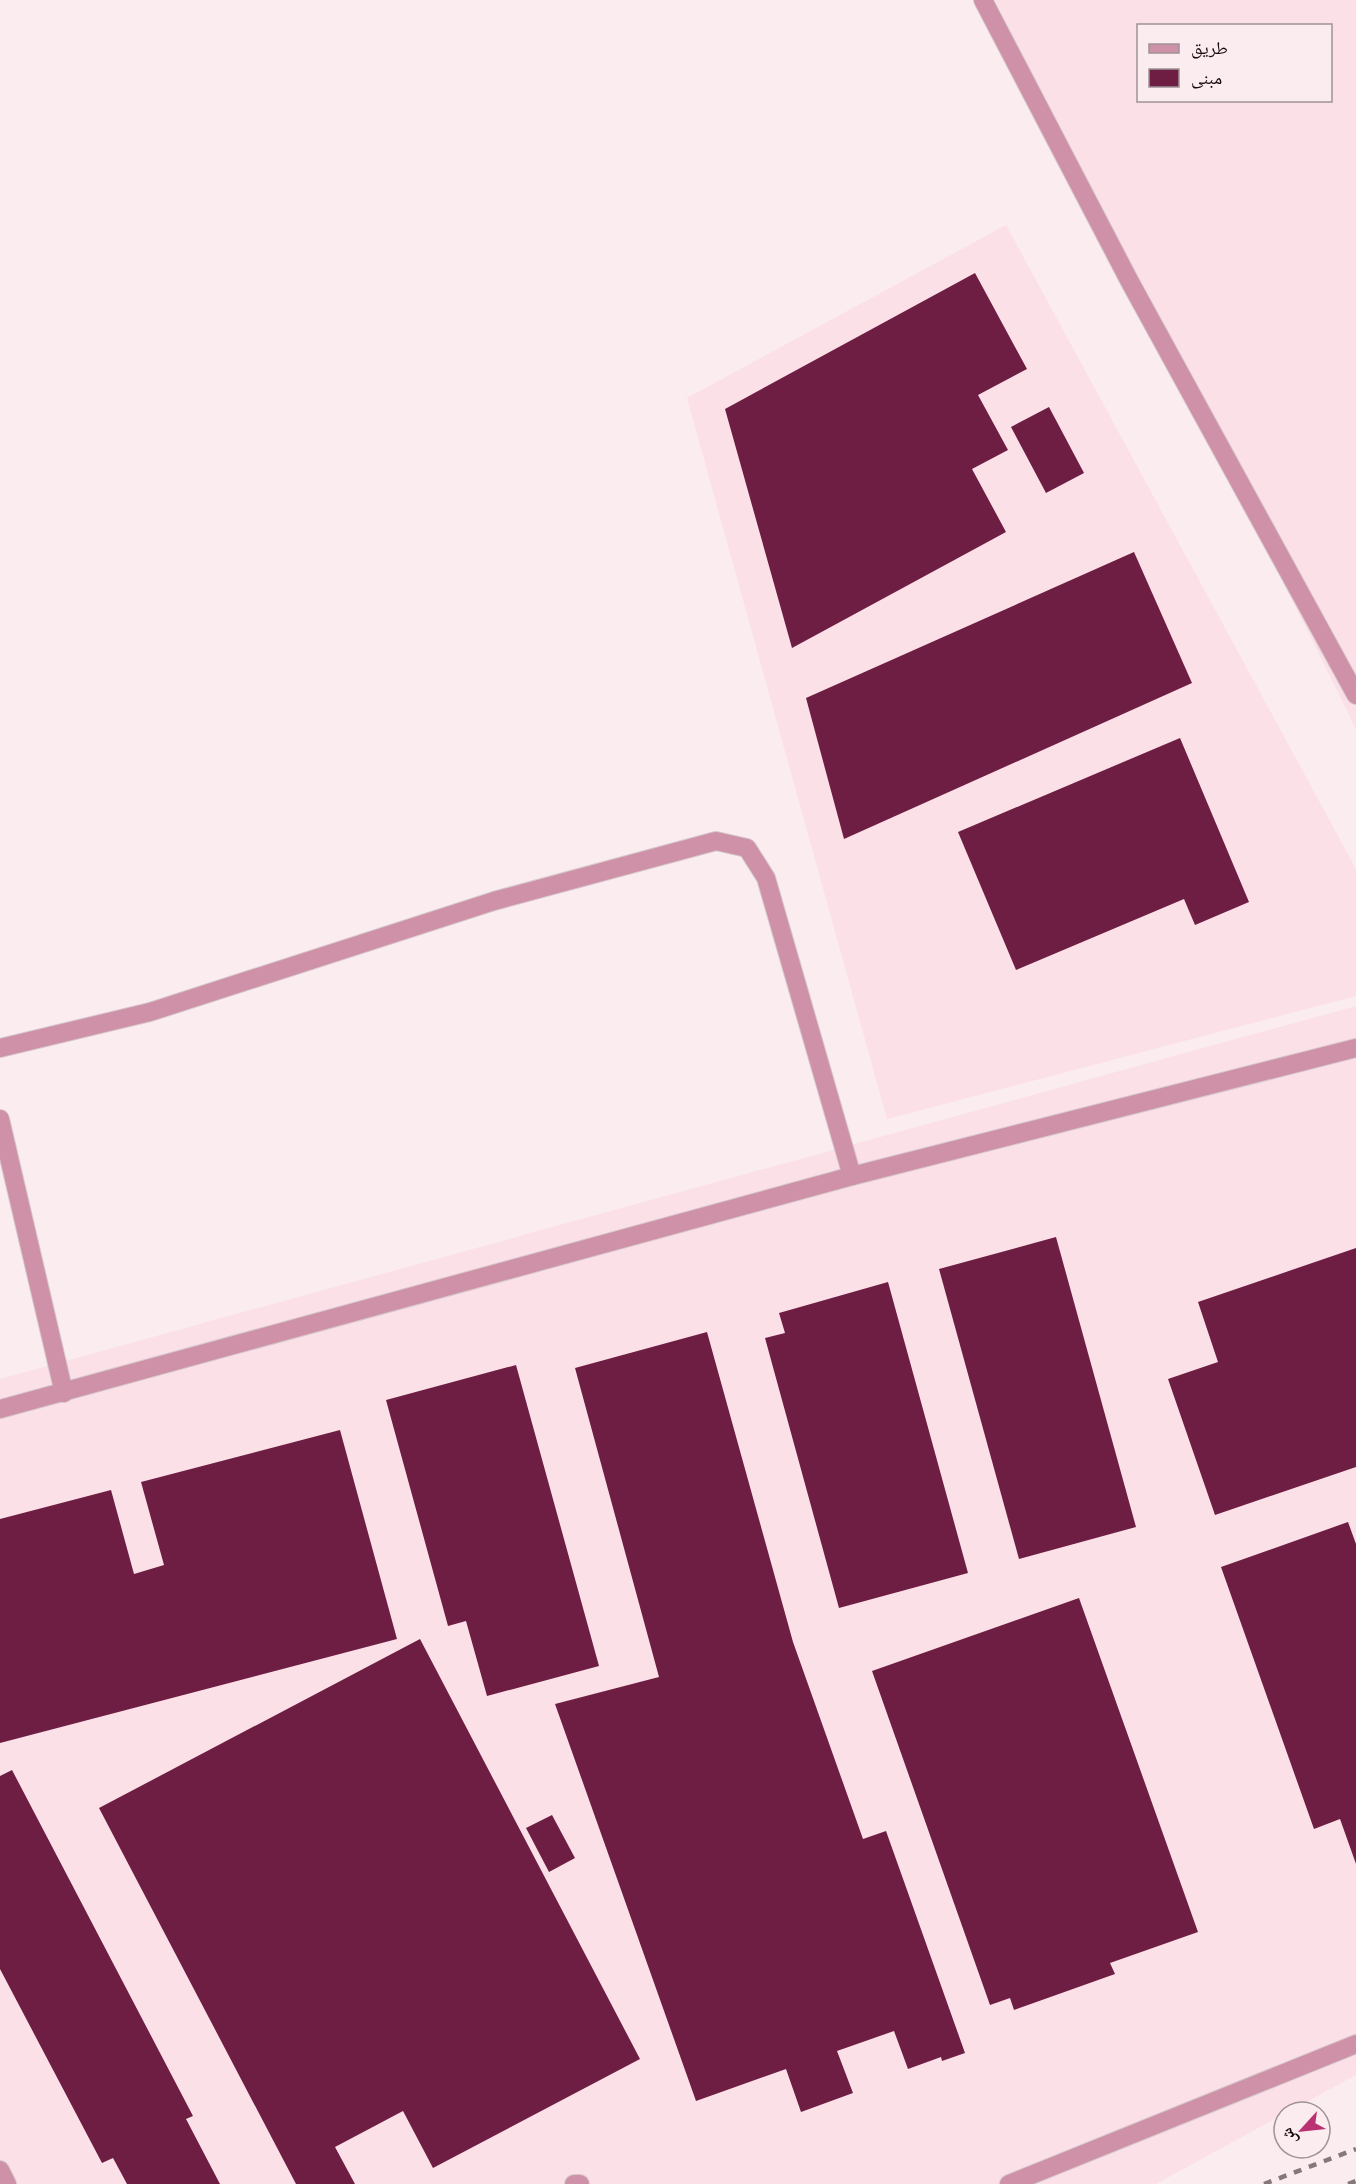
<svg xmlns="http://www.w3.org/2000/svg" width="1356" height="2184" font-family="Poppins,'Noto Naskh Arabic',sans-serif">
  <rect width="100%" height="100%" fill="#fbecf0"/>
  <g fill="#fbe0e8" fill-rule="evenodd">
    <path d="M995,0H1356V729L996,2ZM1138,26H1330V100H1138Z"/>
    <polygon points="1006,225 1356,869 1356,996 887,1119 687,398"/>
    <polygon points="1356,1006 1356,2075 1288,2112 1284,2112 1284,2114 1156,2184 0,2184 0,1379"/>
  </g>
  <g fill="#6f1e43">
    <polygon points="975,273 1027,369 978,395 1008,450 972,469 1006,532 792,648 725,409"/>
    <polygon points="1049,407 1084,473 1046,493 1011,427"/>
    <polygon points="1134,552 1192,683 844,839 806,698"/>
    <polygon points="1180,738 1249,902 1195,925 1184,899 1016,970 958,832"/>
    <polygon points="1056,1237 1136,1527 1019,1559 939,1269"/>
    <polygon points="1356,1248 1356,1467 1215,1515 1168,1379 1218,1362 1198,1302"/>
    <polygon points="888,1282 968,1573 839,1608 765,1338 785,1333 779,1313"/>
    <polygon points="707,1332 793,1642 863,1839 886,1831 965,2053 942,2061 941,2057 908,2069 894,2031 837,2051 853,2093 801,2112 786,2069 696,2101 555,1704 659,1677 575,1368"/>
    <polygon points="516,1365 599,1666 487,1696 466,1621 448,1626 386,1400"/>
    <polygon points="340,1430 397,1639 0,1743 0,1519 111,1490 134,1574 164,1565 141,1482"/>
    <polygon points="1348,1522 1356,1544 1356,1864 1340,1819 1314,1829 1221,1567"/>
    <polygon points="1079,1598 1198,1932 1110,1963 1115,1974 1014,2010 1010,1998 990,2005 872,1671"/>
    <polygon points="420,1639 640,2059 433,2168 403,2111 335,2147 355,2184 296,2184 99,1808"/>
    <polygon points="12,1770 193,2116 186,2119 220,2184 127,2184 113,2158 102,2163 0,1969 0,1776"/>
    <polygon points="552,1815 575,1858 549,1872 526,1828"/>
  </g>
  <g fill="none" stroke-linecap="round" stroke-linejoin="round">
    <g stroke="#d6c8cc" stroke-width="20">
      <g id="minor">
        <polyline points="983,0 1130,282 1356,695"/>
        <polyline points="0,1048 150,1012 494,901 716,841 747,848 766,878 852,1176"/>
        <polyline points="0,1119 64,1393"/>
        <polyline points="0,1409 852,1176 1356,1048"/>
        <polyline points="0,2170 7,2184"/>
        <polyline points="574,2184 580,2184"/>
        <polyline points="1009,2184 1356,2044"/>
      </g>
    </g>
    <use href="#minor" stroke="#cf91a7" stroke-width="18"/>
    <g stroke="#84787c" stroke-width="4.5" stroke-dasharray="8 8" stroke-linecap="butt">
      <polyline points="1264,2184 1356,2149"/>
      <polyline points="1348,2184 1356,2181"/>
    </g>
  </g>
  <rect x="1137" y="24" width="195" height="78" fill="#fbecf0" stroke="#9f9296" stroke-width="1.5"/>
  <rect x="1149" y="44" width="30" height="9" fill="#cf91a7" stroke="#9f9296" stroke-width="1.5"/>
  <text x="1191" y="54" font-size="18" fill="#160b0f">طريق</text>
  <rect x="1149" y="69" width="30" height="18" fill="#6f1e43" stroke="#9f9296" stroke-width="1.5"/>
  <text x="1191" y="84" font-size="18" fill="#160b0f">مبنى</text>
  <g transform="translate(1302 2130) rotate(243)"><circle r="28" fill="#fbecf0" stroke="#9f9296" stroke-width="1.5"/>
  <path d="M0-4.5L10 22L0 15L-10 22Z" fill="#ba3271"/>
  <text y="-9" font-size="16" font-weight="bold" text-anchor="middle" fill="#160b0f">ش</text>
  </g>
</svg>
